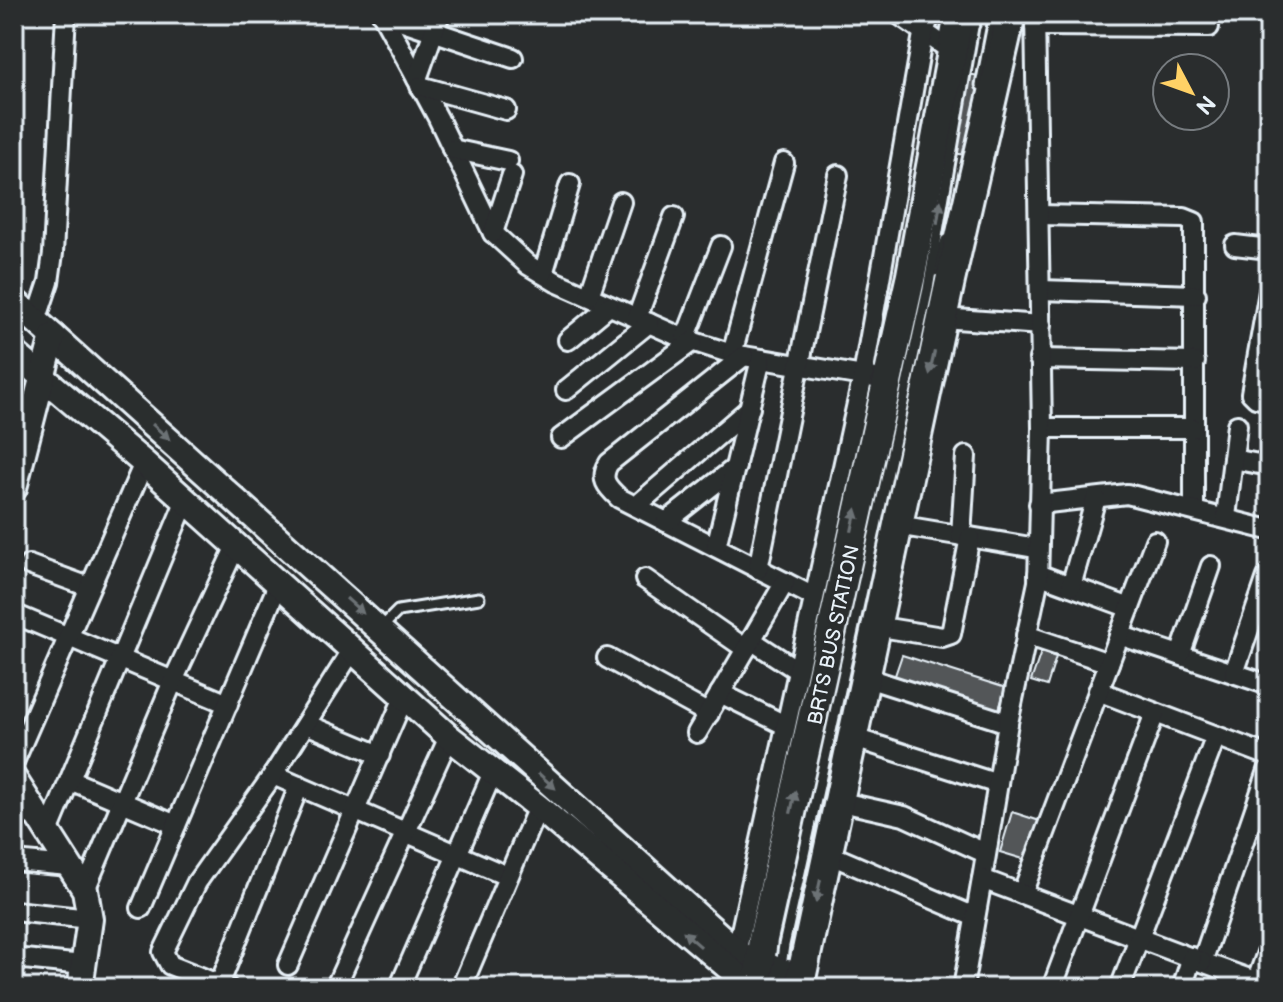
<svg xmlns="http://www.w3.org/2000/svg" width="1283" height="1002" font-family="'Balsamiq Sans',sans-serif">
  <rect width="100%" height="100%" fill="#2a2d2e"/>
  <filter id="ink" filterUnits="userSpaceOnUse"><feTurbulence type="fractalNoise" baseFrequency=".0125" numOctaves="2"/><feDisplacementMap in="SourceGraphic" scale="16" xChannelSelector="R" yChannelSelector="G"/><feConvolveMatrix kernelMatrix="1 2 1 2 8 2 1 2 1" color-interpolation-filters="sRGB"/></filter>
  <g filter="url(#ink)">
    <g fill="#535759" stroke="#e8f1f8" stroke-width="2">
      <polygon points="967,74 980,76 966,155 953,153"/>
      <polygon points="1041,652 1056,657 1047,686 1031,681"/>
      <polygon points="902,655 1006,688 996,718 892,684"/>
      <polygon points="1012,812 1043,822 1030,861 1000,852"/>
    </g>
    <g fill="none" stroke-linecap="round" stroke-linejoin="round">
      <g stroke="#e8f1f8" stroke-width="15">
        <g id="lane">
          <polyline points="981,85 995,14"/>
          <polyline points="935,271 946,240"/>
          <polyline points="380,629 398,611 479,598"/>
          <polyline points="778,988 784,945 928,289 973,27 979,14"/>
        </g>
      </g>
      <g stroke="#e8f1f8" stroke-width="24">
        <g id="street">
          <polyline points="382,14 438,118 493,233 528,265 556,282 685,339 732,354 875,378"/>
          <polyline points="382,14 513,58"/>
          <polyline points="898,14 950,50"/>
          <polyline points="1035,26 1209,27"/>
          <polyline points="417,79 440,14"/>
          <polyline points="420,86 506,110"/>
          <polyline points="452,149 508,161"/>
          <polyline points="1039,215 1184,218 1194,222 1194,510"/>
          <polyline points="493,233 512,175"/>
          <polyline points="1235,245 1269,249"/>
          <polyline points="543,274 570,184"/>
          <polyline points="1040,290 1196,295"/>
          <polyline points="1269,291 1251,393 1256,398 1269,401"/>
          <polyline points="589,296 621,202"/>
          <polyline points="637,318 674,217"/>
          <polyline points="942,318 1041,325"/>
          <polyline points="36,321 49,282 53,253 66,14"/>
          <polyline points="685,339 721,246"/>
          <polyline points="568,340 609,306"/>
          <polyline points="732,354 784,163"/>
          <path d="M744,356L609,463C599,479 607,487 619,498L814,597"/>
          <polyline points="1039,359 1195,362"/>
          <polyline points="566,390 649,323"/>
          <polyline points="14,399 35,411"/>
          <polyline points="1042,428 1193,428"/>
          <polyline points="561,438 693,341"/>
          <polyline points="1233,459 1269,466"/>
          <polyline points="1039,504 1127,494 1269,530"/>
          <polyline points="636,506 750,408"/>
          <polyline points="1226,517 1237,425"/>
          <polyline points="666,522 736,467"/>
          <polyline points="897,525 1036,548"/>
          <polyline points="961,536 966,456"/>
          <polyline points="716,547 761,359"/>
          <polyline points="29,565 89,587"/>
          <polyline points="758,569 838,175"/>
          <polyline points="1038,574 1130,608"/>
          <polyline points="645,579 746,649"/>
          <polyline points="1071,586 1096,498"/>
          <polyline points="14,614 228,704"/>
          <polyline points="875,626 942,637 951,634 970,537"/>
          <polyline points="1026,635 1109,663"/>
          <polyline points="1119,635 1269,685"/>
          <polyline points="751,640 797,670"/>
          <polyline points="1180,655 1211,566"/>
          <polyline points="607,658 709,714"/>
          <polyline points="1234,673 1267,577"/>
          <polyline points="864,677 1008,723"/>
          <polyline points="1098,691 1269,756"/>
          <polyline points="720,693 785,725"/>
          <polyline points="306,724 380,755"/>
          <polyline points="697,733 785,582"/>
          <polyline points="851,737 998,784"/>
          <polyline points="14,762 144,463"/>
          <polyline points="1269,768 1202,962 1269,986"/>
          <polyline points="273,775 507,876"/>
          <polyline points="70,780 176,825"/>
          <polyline points="837,801 904,816 985,853"/>
          <polyline points="14,813 36,815"/>
          <polyline points="48,832 185,502"/>
          <polyline points="826,853 975,917"/>
          <polyline points="14,861 69,866"/>
          <polyline points="982,879 1008,723 1038,582 1042,428 1035,14"/>
          <polyline points="85,890 173,681 235,548"/>
          <polyline points="1022,894 1155,541"/>
          <polyline points="141,908 277,587"/>
          <polyline points="14,911 90,919"/>
          <polyline points="14,958 83,965"/>
          <polyline points="735,958 863,376 923,34 931,14"/>
          <polyline points="288,965 405,695"/>
          <polyline points="218,988 299,786"/>
          <polyline points="228,988 170,965 163,952 197,882 273,775 351,652"/>
          <polyline points="335,988 449,737"/>
          <polyline points="399,988 493,772"/>
          <polyline points="461,988 538,807"/>
          <polyline points="963,988 982,879 1202,962"/>
          <polyline points="1052,988 1155,713"/>
          <polyline points="1120,988 1216,736"/>
          <polyline points="1182,988 1192,957"/>
          <polyline points="1254,988 1269,947"/>
        </g>
      </g>
      <g stroke="#e8f1f8" stroke-width="30">
        <g id="secondary">
          <polyline points="14,301 742,956 781,971 801,974"/>
          <polyline points="14,353 144,463 449,737 538,807 753,988"/>
          <polyline points="14,488 53,336"/>
          <polyline points="14,779 85,890 90,919 80,988"/>
        </g>
      </g>
      <g stroke="#e8f1f8" stroke-width="34">
        <g id="primary">
          <polyline points="757,988 763,939 911,275 959,14"/>
          <polyline points="799,988 950,281 1011,14"/>
        </g>
      </g>
      <use href="#lane" stroke="#2a2d2e" stroke-width="9"/>
      <use href="#street" stroke="#2a2d2e" stroke-width="18"/>
      <use href="#secondary" stroke="#2a2d2e" stroke-width="24"/>
      <use href="#primary" stroke="#2a2d2e" stroke-width="28"/>
    </g>
    <defs><path id="oneway-solid" d="M-6-.8H1V-3.2L6.5 0L1 3.2V.8H-6Z" transform="scale(2)"/></defs>
    <g fill="#6c7275">
      <use href="#oneway-solid" transform="translate(939 212) rotate(-81)"/>
      <use href="#oneway-solid" transform="translate(932 363) rotate(102)"/>
      <use href="#oneway-solid" transform="translate(161 432) rotate(42)"/>
      <use href="#oneway-solid" transform="translate(854 520) rotate(-78)"/>
      <use href="#oneway-solid" transform="translate(355 606) rotate(42)"/>
      <use href="#oneway-solid" transform="translate(547 781) rotate(42)"/>
      <use href="#oneway-solid" transform="translate(793 802) rotate(-78)"/>
      <use href="#oneway-solid" transform="translate(818 891) rotate(102)"/>
      <use href="#oneway-solid" transform="translate(692 939) rotate(-139)"/>
    </g>
  </g>
  <g text-anchor="middle" dominant-baseline="central" stroke-width="6" stroke-linejoin="round" paint-order="stroke">
    <g font-size="20" fill="#e8f1f8" stroke="#2a2d2e">
      <text transform="translate(834 635) rotate(-78)">BRTS BUS STATION</text>
    </g>
  </g>
  <rect width="1283" height="1002" fill="none" stroke="#2a2d2e" stroke-width="48"/>
  <rect x="24" y="24" width="1235" height="954" fill="none" stroke="#e8f1f8" stroke-width="3" filter="url(#ink)"/>
  <g transform="translate(1191 92) rotate(131)"><circle r="38" fill="#2a2d2e" stroke="#767b7f" stroke-width="2"/>
  <path d="M0-6L14 30L0 20L-14 30Z" fill="#ffd166"/>
  <text y="-12" font-size="22" font-weight="bold" text-anchor="middle" fill="#e8f1f8">N</text>
  </g>
</svg>
